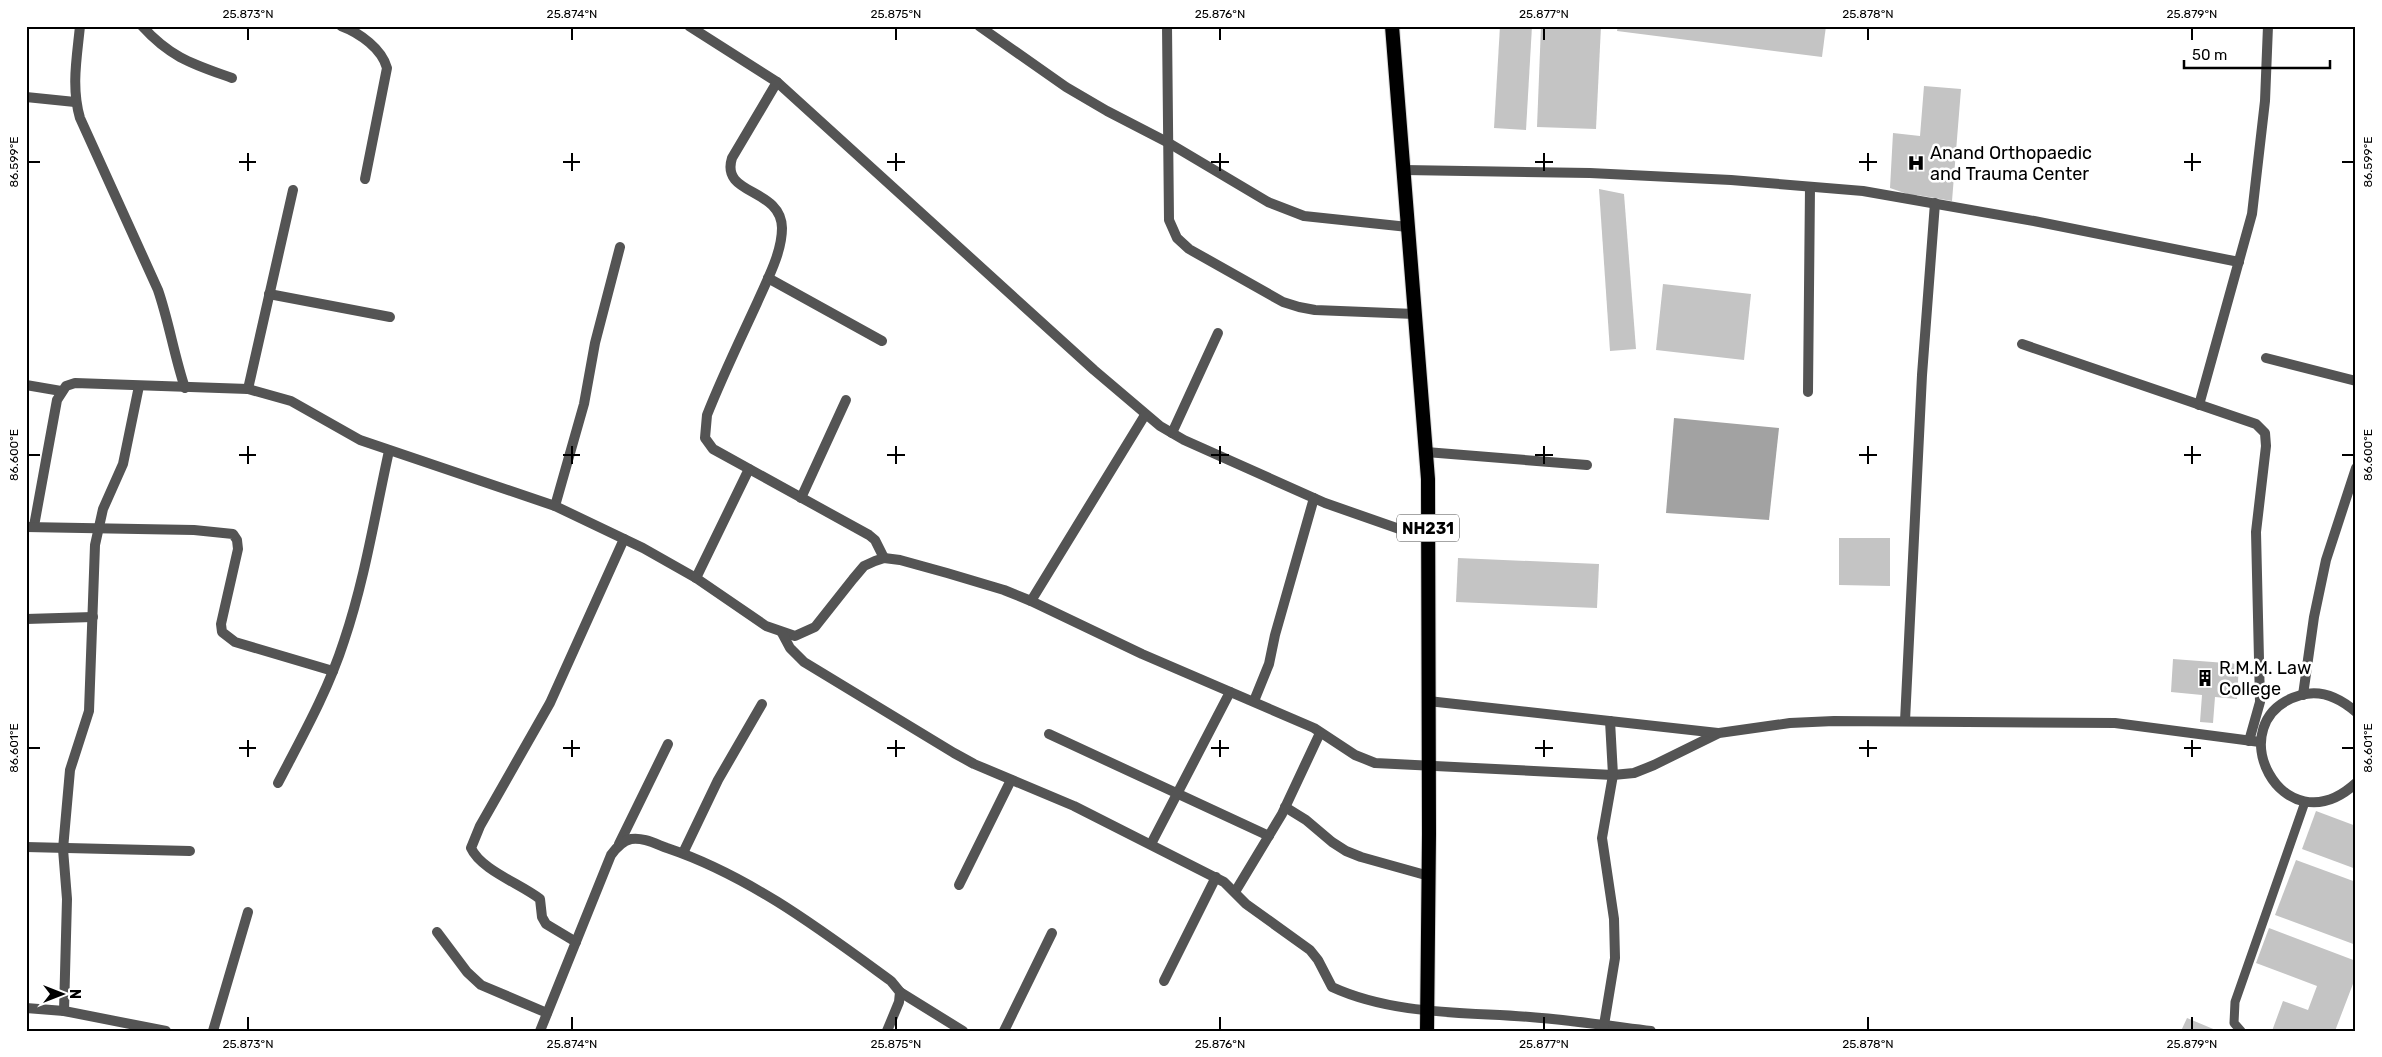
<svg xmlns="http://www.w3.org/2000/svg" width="2382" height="1057" font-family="Rubik,sans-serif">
  <rect width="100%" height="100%" fill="#fff"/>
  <polygon fill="#a2a2a2" points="1674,418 1779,428 1769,520 1666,513"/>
  <g fill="#c4c4c4">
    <polygon points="1500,26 1532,26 1526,130 1494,128"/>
    <polygon points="1541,26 1601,26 1596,129 1537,127"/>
    <polygon points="1618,26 1826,26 1822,57 1617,31"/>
    <polygon points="1924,86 1961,89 1952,201 1917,195 1916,197 1890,188 1893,133 1920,136"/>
    <polygon points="1599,189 1624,194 1636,349 1610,351"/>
    <polygon points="1663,284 1751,294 1744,360 1656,350"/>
    <polygon points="1839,538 1890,538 1890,586 1839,585"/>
    <polygon points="1458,558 1599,564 1597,608 1456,602"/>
    <polygon points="2173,659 2239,664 2237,699 2215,697 2213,723 2200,722 2202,695 2171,692"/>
    <polygon points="2316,811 2356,826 2356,869 2302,849"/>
    <polygon points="2296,860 2356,882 2356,945 2275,915"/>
    <polygon points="2269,928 2356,961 2356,976 2335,1031 2272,1031 2283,1001 2308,1010 2317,986 2256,963"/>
    <polygon points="2187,1018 2218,1031 2181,1031"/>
  </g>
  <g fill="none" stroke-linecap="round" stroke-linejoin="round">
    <g stroke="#dbdbdb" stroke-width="16">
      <polyline id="trunk" points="1392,26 1428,479 1429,834 1427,1031"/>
    </g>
    <polyline stroke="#545454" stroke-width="9" points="2241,1031 2234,1023 2235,1002 2305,802"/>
    <g stroke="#545454" stroke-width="10">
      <path d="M80,26C77,57 71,87 80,118L158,290C169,322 174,355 185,388"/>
      <path d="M142,26C171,58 193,64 232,78"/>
      <path d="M341,26C360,33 382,49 387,68L365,179"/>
      <polyline points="689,26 777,82 1094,370 1160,426 1184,440 1325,503 1428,539"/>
      <polyline points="979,26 1066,87 1107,111 1167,142 1268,202 1304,216 1408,227"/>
      <polyline points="1167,26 1169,220 1177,238 1189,249 1283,302 1299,307 1315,310 1415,314"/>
      <path d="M777,82L732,158C720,196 781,187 782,228C782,253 767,280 757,303C740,340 722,377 707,415L705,438L713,449L869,535L875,540L884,558"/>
      <polyline points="26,97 75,102"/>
      <polyline points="1404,170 1590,173 1731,180 1863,191 2034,221 2239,262"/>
      <polyline points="768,278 882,341"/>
      <polyline points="269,294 390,317"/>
      <polyline points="2022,344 2256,424 2265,433 2266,446 2256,532 2260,702 2249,741"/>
      <polyline points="2266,358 2356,381"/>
      <polyline points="26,385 61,391"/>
      <polyline points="248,389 293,190"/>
      <polyline points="1808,392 1810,187"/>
      <polyline points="2199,405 2252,214 2265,101 2268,26"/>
      <polyline points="1172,433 1218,333"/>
      <polyline points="1426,452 1587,465"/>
      <polyline points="801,498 846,400"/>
      <polyline points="555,506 584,404 595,343 620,247"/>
      <polyline points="34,526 57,400 66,386 75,383 248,389 291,401 360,440 555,506 643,548 696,578 766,626 795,636 815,627 853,579 864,566 875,561 884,558 900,560 947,573 1004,590 1031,601 1142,654 1314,728 1355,755 1375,763 1613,775 1634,773 1654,765 1719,733 1790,723 1834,721 2115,723 2260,742"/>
      <polyline points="26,527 194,530 233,534 237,540 238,549 221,624 222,632 235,642 333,671"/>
      <polyline points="696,578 749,469"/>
      <polyline points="1031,601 1145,415"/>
      <polyline points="26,619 93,617"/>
      <path d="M782,633L790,648L804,662L954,753L974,764L1074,806L1224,882L1246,904L1310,950L1318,960L1332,987C1393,1015 1464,1012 1530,1017C1570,1020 1611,1026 1651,1031"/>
      <polyline points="2303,695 2314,617 2326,560 2356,468"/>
      <polyline points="1254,701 1269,664 1275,635 1314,498"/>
      <polyline points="1428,701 1718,733"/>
      <path d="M2356,712C2340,698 2322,689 2301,695C2216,719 2282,851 2356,783"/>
      <polyline points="1905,721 1922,375 1935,203"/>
      <polyline points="1049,734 1269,836"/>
      <path d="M278,783C302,737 328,691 344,641C365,579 375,514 389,451"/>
      <polyline points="1285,807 1306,820 1332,842 1346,851 1361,857 1429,876"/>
      <polyline points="619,844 668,744"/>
      <polyline points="1151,844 1230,692"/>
      <polyline points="26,847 190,851"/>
      <polyline points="683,853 718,780 762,704"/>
      <polyline points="959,885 1011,780"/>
      <polyline points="1235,892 1282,814 1320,733"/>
      <polyline points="437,932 467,972 481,985 547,1013"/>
      <path d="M576,942L546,924L542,917L540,899C521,884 481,870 471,848L480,826L550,703L624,539"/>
      <polyline points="1164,981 1216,877"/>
      <polyline points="900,992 963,1031"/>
      <polyline points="26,1008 64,1011 166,1031"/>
      <polyline points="64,1011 67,899 63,849 70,770 89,711 95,545 103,509 123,464 139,386"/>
      <polyline points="1604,1025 1615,958 1614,919 1602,838 1613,775 1610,721"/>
      <polyline points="213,1031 248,912"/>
      <path d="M540,1031L611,855C616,848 622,841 631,839C643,837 656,844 667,848C750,876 821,930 891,981L900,992L899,1002L887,1031"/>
      <polyline points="1004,1031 1052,933"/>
    </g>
    <use href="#trunk" stroke="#000" stroke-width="14"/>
  </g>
  <path fill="none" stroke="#000" stroke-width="2" d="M248,28V40M572,28V40M896,28V40M1220,28V40M1544,28V40M1868,28V40M2192,28V40M248,153V171M572,153V171M896,153V171M1220,153V171M1544,153V171M1868,153V171M2192,153V171M28,162H40M239,162H256M563,162H580M887,162H905M1211,162H1229M1535,162H1553M1859,162H1877M2184,162H2201M2342,162H2354M248,446V464M572,446V464M896,446V464M1220,446V464M1544,446V464M1868,446V464M2192,446V464M28,455H40M239,455H256M563,455H580M887,455H905M1211,455H1229M1535,455H1553M1859,455H1877M2184,455H2201M2342,455H2354M248,740V757M572,740V757M896,740V757M1220,740V757M1544,740V757M1868,740V757M2192,740V757M28,748H40M239,748H256M563,748H580M887,748H905M1211,748H1229M1535,748H1553M1859,748H1877M2184,748H2201M2342,748H2354M248,1017V1030M572,1017V1030M896,1017V1030M1220,1017V1030M1544,1017V1030M1868,1017V1030M2192,1017V1030"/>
  <defs>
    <g id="hospital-bare" transform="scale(1.35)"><path d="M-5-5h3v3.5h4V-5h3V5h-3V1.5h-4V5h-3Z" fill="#000" stroke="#fff" stroke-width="2.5" paint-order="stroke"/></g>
    <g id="building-bare" transform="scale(1.35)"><path d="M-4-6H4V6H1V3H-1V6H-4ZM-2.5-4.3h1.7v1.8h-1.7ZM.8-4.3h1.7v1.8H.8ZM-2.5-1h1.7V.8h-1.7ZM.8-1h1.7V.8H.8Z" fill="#000" stroke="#fff" stroke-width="2.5" paint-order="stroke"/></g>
  </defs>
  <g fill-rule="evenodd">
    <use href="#hospital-bare" x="1916" y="163"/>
    <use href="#building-bare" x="2205" y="678"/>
  </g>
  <g text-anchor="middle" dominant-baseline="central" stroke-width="5" stroke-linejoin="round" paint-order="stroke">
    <rect fill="#fff" stroke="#4c4c4c" stroke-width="1" x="1397" y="514.5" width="62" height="27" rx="4"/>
    <g font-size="16" font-weight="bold" fill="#000">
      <text x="1428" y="528">NH231</text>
    </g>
    <g font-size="18" fill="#000" stroke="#fff" text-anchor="start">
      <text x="1930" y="153">Anand Orthopaedic<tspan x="1930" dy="21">and Trauma Center</tspan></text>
      <text x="2219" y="668">R.M.M. Law<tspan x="2219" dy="21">College</tspan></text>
    </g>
  </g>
  <rect width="2382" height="1057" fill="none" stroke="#ffffff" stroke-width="55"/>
  <g transform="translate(62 994) rotate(90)" stroke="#ffffff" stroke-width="4" paint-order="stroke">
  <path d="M0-4L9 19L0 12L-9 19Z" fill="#000000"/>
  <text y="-8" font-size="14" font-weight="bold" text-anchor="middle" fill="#000000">N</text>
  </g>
  <path d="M2184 60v8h146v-8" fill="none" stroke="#000000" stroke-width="2.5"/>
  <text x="2192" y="60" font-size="15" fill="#000000" stroke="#ffffff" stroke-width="4" paint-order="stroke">50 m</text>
  <rect x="28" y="28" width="2326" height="1002" fill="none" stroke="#000" stroke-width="2"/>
  <g font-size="12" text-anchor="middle" fill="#000">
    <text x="248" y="18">25.873°N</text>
    <text x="572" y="18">25.874°N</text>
    <text x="896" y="18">25.875°N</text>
    <text x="1220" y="18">25.876°N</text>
    <text x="1544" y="18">25.877°N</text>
    <text x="1868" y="18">25.878°N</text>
    <text x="2192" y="18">25.879°N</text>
    <text transform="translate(2368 162) rotate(-90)" y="4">86.599°E</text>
    <text transform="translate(14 162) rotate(-90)" y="4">86.599°E</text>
    <text transform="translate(2368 455) rotate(-90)" y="4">86.600°E</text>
    <text transform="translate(14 455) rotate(-90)" y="4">86.600°E</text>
    <text transform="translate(2368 748) rotate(-90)" y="4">86.601°E</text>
    <text transform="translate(14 748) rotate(-90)" y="4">86.601°E</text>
    <text x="248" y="1048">25.873°N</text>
    <text x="572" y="1048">25.874°N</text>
    <text x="896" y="1048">25.875°N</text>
    <text x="1220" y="1048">25.876°N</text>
    <text x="1544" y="1048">25.877°N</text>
    <text x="1868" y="1048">25.878°N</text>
    <text x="2192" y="1048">25.879°N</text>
  </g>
</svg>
